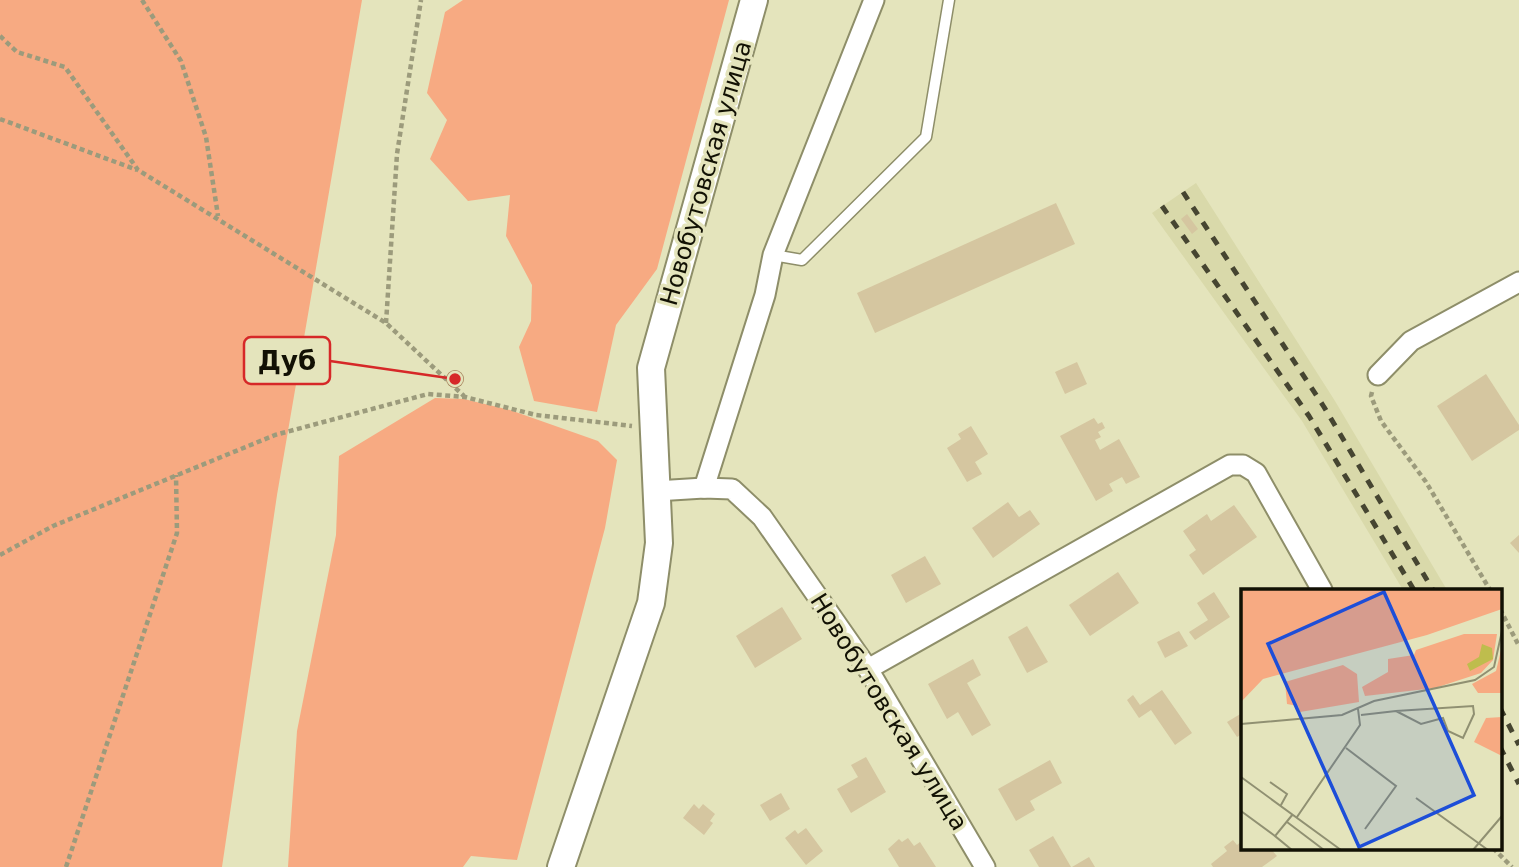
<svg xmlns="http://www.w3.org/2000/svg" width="1519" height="867" font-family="'DejaVu Sans',sans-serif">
  <rect width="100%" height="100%" fill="#e4e4bc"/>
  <polygon fill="#d9d9aa" points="1196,183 1335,401 1447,590 1403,590 1302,421 1152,213"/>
  <g fill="#f7aa82">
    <polygon points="0,0 362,0 277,495 222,867 0,867"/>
    <polygon points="463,0 729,0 657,269 616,325 597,412 534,401 519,347 531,321 532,285 506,236 510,195 468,201 430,159 447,120 427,93 445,12"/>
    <polygon points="435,398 464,399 510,410 598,441 617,460 605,528 517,860 471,856 463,867 288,867 297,731 336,535 339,456"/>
  </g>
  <g fill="#d5c6a0">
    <polygon points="1056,203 1075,244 875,333 857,293"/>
    <polygon points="1187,214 1198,229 1192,234 1181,219"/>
    <polygon points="1077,362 1087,384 1065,394 1055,372"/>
    <polygon points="1486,374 1519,425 1519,430 1472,461 1437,406"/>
    <polygon points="1094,418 1098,424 1102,422 1105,428 1098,432 1101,437 1095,440 1100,450 1119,439 1140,477 1126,484 1122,477 1109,484 1113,491 1096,501 1060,436"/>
    <polygon points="971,426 988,454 975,462 982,474 967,482 947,448 961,439 958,434"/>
    <polygon points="1008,502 1019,517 1030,510 1040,524 993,558 972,528"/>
    <polygon points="1234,505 1257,537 1203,575 1189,555 1196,550 1183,531 1207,514 1211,521"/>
    <polygon points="1519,535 1519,553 1510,543"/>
    <polygon points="925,556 941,584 906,603 891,575"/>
    <polygon points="1118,572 1139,603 1090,636 1069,605"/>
    <polygon points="1214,592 1230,617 1195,640 1189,632 1208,620 1197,603"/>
    <polygon points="782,607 802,639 755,668 736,636"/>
    <polygon points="1027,626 1048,662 1027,673 1008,637"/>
    <polygon points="1179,631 1188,646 1165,658 1157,642"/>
    <polygon points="973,659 981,675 967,683 991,725 972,736 958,712 947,719 928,684"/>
    <polygon points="1162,690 1192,733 1175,745 1151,710 1139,718 1127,700 1133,695 1140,705"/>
    <polygon points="1242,713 1242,734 1237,737 1227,722"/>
    <polygon points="866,757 886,792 851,813 837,789 858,777 851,765"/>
    <polygon points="1050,760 1062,783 1030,801 1035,810 1016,821 998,789"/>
    <polygon points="781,793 790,809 770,821 760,805"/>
    <polygon points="694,804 699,809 703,804 715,814 710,821 713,823 704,835 683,818"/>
    <polygon points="806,828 823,851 806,865 785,838 795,830 798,834"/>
    <polygon points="1053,836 1071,867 1039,867 1029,850"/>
    <polygon points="908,838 914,846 920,842 936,867 899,867 888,849 899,839 902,842"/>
    <polygon points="1233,840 1237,845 1242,841 1242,848 1270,848 1277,856 1262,867 1213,867 1211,864 1227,851 1224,847"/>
    <polygon points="1089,857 1095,867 1072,867"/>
  </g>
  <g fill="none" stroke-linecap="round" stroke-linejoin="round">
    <g stroke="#8e8e69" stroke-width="13">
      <polyline id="lane" points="773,255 802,260 926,137 949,0"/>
    </g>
    <g stroke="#8e8e69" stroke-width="23">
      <g id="street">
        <polyline points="1378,375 1411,341 1519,282"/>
        <polyline points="704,488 765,295 773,255 874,0"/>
        <polyline points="656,491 704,488 732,489 762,517 868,669 985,867"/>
        <polyline points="868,669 1230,465 1243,465 1256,473 1322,590"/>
      </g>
    </g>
    <g stroke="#8e8e69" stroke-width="30">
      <polyline id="secondary" points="561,867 651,603 659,543 651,368 754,0"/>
    </g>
    <g stroke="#9c9b7c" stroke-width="4.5" stroke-dasharray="5 3.5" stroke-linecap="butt">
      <polyline points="142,0 181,61 206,137 218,216"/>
      <polyline points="0,36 17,52 65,67 138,170 386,323 464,396"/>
      <polyline points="0,119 137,170"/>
      <polyline points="386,323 397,154 421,0"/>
      <polyline points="1372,392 1371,396 1381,421 1426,482 1490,590"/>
      <polyline points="0,555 53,526 275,435 428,394 465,397 536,415 632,426"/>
      <polyline points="1500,609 1519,646"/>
      <polyline points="1493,848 1512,867"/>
      <polyline points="66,867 177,533 176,475"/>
    </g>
    <use href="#lane" stroke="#fff" stroke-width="10"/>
    <use href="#street" stroke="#fff" stroke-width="19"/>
    <use href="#secondary" stroke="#fff" stroke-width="26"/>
    <g stroke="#464531" stroke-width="5" stroke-dasharray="9 9" stroke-linecap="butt">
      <polyline points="1183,192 1324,407 1433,590"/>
      <polyline points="1162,206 1309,416 1414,590"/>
      <polyline points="1500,708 1519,745"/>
      <polyline points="1500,747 1519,784"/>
    </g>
  </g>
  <circle fill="#a6845d" cx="455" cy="379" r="9"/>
  <g text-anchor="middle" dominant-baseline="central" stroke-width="7" stroke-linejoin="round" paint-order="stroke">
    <g font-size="24" fill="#121104" stroke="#e4e4bc">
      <text transform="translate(706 173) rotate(-74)">Новобутовская улица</text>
      <text transform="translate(889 712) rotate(58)">Новобутовская улица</text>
    </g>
  </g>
  <g transform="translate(1241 589)">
    <rect width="261" height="261" fill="#e4e4bc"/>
    <path d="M0,0H261V20L186,46L22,90L0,113ZM223,45H256L252,71L240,84L194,99L124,107L121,98L147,83V70L173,66L175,61ZM261,57V104H237L231,95L255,82ZM102,76L116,85L118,113L59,123L57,117L46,115L44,93ZM261,128V167L233,153L245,129Z" fill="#f7aa82"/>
    <path d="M241,55L251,59L252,70L229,82L226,75L238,68Z" fill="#bebd4d"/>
    <path fill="none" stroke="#909072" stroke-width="2" d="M120,126L155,122L232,117L233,125L222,149L207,142L202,129L180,135L155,122M0,135L101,126L133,112L234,91L253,78L261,42M105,159L155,197L124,240M0,188L100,261M29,193L46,205L40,216M175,209L247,261M0,222L34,247M56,228L119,136L117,120M46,233L83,261M51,261L34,247L52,225M232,261L261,227"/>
    <path fill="#1d4ed8" fill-opacity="0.15" stroke="#1d4ed8" stroke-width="3.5" d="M143,3L233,206L118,258L27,55Z"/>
    <rect width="261" height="261" fill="none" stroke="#121104" stroke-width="3.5"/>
  </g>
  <path fill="none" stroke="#d62828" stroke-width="2.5" d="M455 379L330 361"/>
  <circle fill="#d62828" stroke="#e4e4bc" stroke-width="2.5" cx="455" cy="379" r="7"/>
  <rect fill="#e4e4bc" stroke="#d62828" stroke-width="2.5" x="244" y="337" width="86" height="47" rx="7"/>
  <g font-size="26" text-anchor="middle" font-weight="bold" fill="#121104">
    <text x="287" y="370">Дуб</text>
  </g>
</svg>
